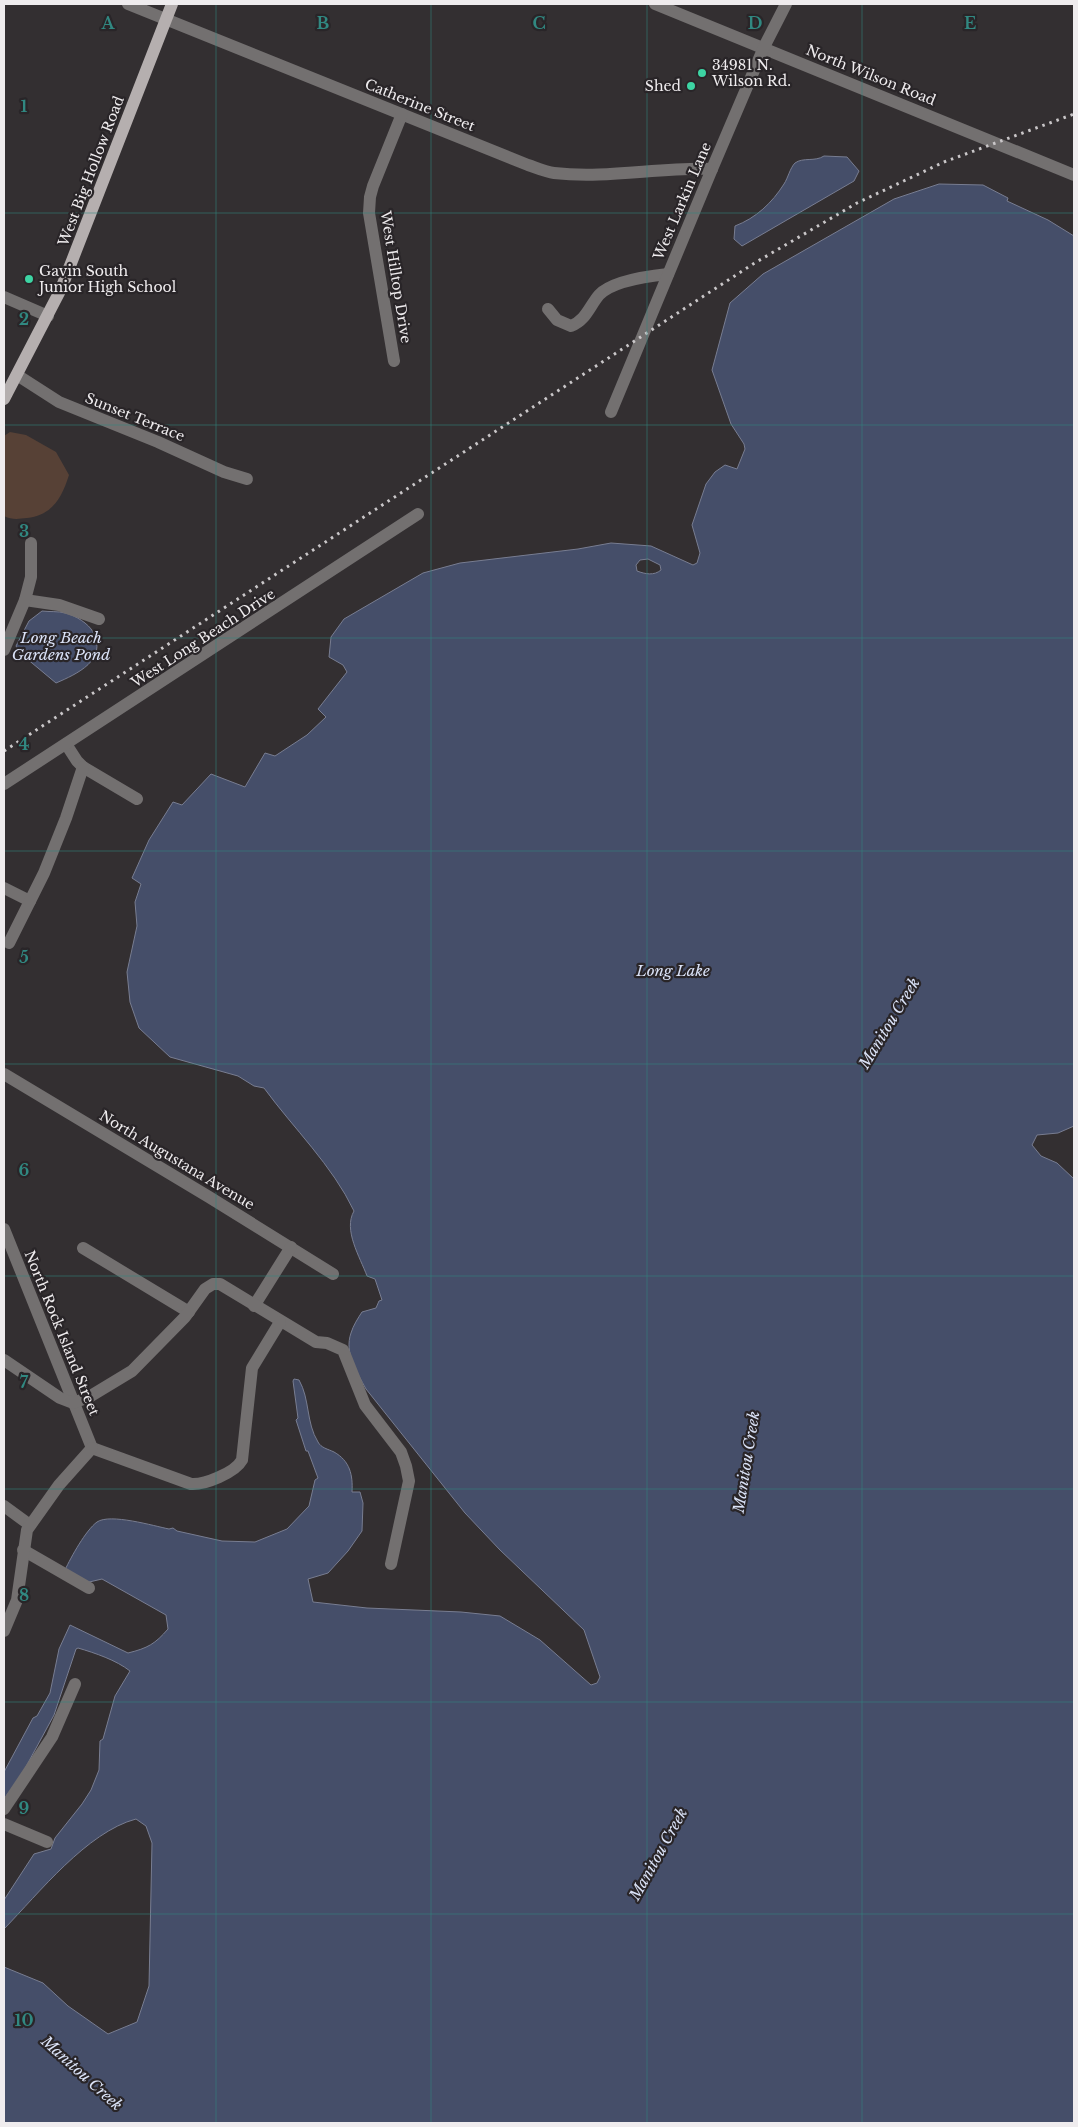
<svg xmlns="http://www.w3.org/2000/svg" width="1078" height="2127" font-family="'Libre Baskerville',serif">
  <rect width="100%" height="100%" fill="#332f31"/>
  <path fill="#574136" d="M10,432L26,435L56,452L69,475C62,497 53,515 27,518C18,519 12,520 4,516V436Z"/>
  <g fill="#454e69" stroke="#787d91" fill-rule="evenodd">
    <path d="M824,156L847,157L859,171L854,181L742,246L734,239L735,226C756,218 772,203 784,184C788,178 790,168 795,163C803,157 815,162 824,156Z"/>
    <path d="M939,184L983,185L1008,198L1007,201L1048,220L1074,236V1126L1058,1133L1037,1135L1032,1145L1041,1156L1057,1163L1074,1179V2123H4V1967L43,1983L68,2006L108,2034L137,2022L149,1986L152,1843L146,1826L136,1819C87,1832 39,1893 4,1929V1900L34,1854L51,1849L55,1838L82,1804L91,1790L99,1770L100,1741L103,1739L115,1696L130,1671C116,1660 95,1653 78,1648L76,1649L54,1715L22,1774L4,1799V1772L33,1718L37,1716L50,1693L59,1649L70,1625L128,1653C148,1648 155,1644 168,1629L166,1615L102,1579L85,1583L65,1570C71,1557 86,1530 97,1522C110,1513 154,1526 169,1529L173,1528L177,1531L222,1541L255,1542L287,1529L309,1506L315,1480L318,1478L308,1451H306L296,1420L298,1418L293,1381L294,1379L299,1380C310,1399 306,1423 318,1442C321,1448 328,1449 334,1452C350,1461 353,1475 352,1492H360L363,1503L362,1531L348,1551L328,1573L308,1579L313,1602L367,1608L461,1612L500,1616L540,1640L591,1685L597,1683L600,1677L584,1630L500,1550L465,1513L366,1389C357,1372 344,1353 351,1333C353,1326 358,1318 362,1312L376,1308L379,1301L382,1300L375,1279L367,1276C360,1257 343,1230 354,1211C332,1165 294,1129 264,1088L254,1086L238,1076L170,1057L139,1028L130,1002L127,972L137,926L135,902L141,884L132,878L149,840L173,802L182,805L211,774L245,787L265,753L275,756L307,735L326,717L318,709L347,672L343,665L329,657L331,637L344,619L423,573L460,563L578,549L611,543L651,546L693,565L697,563L700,553L692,525L706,484L715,472L725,465L737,469L745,449L744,444L731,424L712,370L730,303L763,274L894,199ZM648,559L660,565L661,570C654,576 645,574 637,571L636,565L640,560Z"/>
    <path d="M42,611C50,612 58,611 65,613C75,615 89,624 93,632C108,660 77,674 56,683L20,653L16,646L29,621Z"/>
  </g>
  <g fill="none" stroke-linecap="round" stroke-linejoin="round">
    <g stroke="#737070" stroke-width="12">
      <path d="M128,4L528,165C537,168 546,172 554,173C607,179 659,167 712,169"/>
      <polyline points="655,4 1074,175"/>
      <polyline points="4,297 48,316"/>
      <path d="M548,309L557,320L571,326C586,320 589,307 599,295C612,281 649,276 668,274"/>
      <polyline points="394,361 369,213 370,197 373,186 402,114"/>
      <polyline points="17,375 59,402 158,442 224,472 247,479"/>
      <polyline points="611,412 712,169 764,47 786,4"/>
      <polyline points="25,600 59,605 99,619"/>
      <polyline points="4,650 25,600 31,577 31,543"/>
      <polyline points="66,744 77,761 83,767 137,799"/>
      <polyline points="4,784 418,514"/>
      <polyline points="4,888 30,901"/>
      <polyline points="9,943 44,873 66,818 83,767"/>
      <polyline points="4,1074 209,1197 333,1274"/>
      <polyline points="4,1229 92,1448"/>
      <polyline points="83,1248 189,1312"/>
      <polyline points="254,1306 291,1247"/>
      <polyline points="4,1360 60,1398 73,1403 89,1397 132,1371 185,1317 205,1289 213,1284 220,1284 316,1342 327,1343 343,1350 365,1405 401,1452 406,1466 409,1481 391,1564"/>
      <path d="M92,1448L191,1484C204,1485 235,1473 242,1460L252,1368L280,1322"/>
      <polyline points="4,1506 30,1525"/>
      <polyline points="23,1550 89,1588"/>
      <polyline points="4,1631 17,1600 27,1530 59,1485 92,1448"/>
      <polyline points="4,1809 52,1737 75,1684"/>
      <polyline points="4,1824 47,1842"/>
    </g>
    <polyline stroke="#b5afaf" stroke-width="12" points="4,399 61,289 172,4"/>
    <polyline stroke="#cac7c9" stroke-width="3" stroke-dasharray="2.5 5" stroke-linecap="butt" points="4,751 753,264 857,203 944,162 1074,114"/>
  </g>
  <path fill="none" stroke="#318881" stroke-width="1" stroke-opacity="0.55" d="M216,4V2123M431,4V2123M647,4V2123M862,4V2123M4,213H1074M4,425H1074M4,638H1074M4,851H1074M4,1064H1074M4,1276H1074M4,1489H1074M4,1702H1074M4,1914H1074"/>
  <g fill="#3dd4a3" stroke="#292528" stroke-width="2">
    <circle cx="702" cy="73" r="5"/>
    <circle cx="691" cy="86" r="5"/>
    <circle cx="29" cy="279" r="5"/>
  </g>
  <g text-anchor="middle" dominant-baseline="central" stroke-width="4.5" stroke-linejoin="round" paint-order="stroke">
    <g font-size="14" fill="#efecee" stroke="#292528" text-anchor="start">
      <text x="712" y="65">34981 N.<tspan x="712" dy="16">Wilson Rd.</tspan></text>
      <text x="681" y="86" text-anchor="end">Shed</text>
      <text x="39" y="271">Gavin South<tspan x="39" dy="16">Junior High School</tspan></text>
    </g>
    <g font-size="14" fill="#efecee" stroke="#292528">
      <text transform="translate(871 75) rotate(22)">North Wilson Road</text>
      <text transform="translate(420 105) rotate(22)">Catherine Street</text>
      <text transform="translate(91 171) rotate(-69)">West Big Hollow Road</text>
      <text transform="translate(682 201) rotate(-67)">West Larkin Lane</text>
      <text transform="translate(396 277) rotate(81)">West Hilltop Drive</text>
      <text transform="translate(135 417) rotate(22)">Sunset Terrace</text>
      <text transform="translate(203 638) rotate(-33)">West Long Beach Drive</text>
      <text transform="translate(177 1160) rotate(31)">North Augustana Avenue</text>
      <text transform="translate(62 1333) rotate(68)">North Rock Island Street</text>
    </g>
    <g font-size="15" font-style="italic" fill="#dbe3f8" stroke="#292528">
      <text x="61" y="637">Long Beach<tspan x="61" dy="17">Gardens Pond</tspan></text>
      <text x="673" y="970">Long Lake</text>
      <text transform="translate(889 1023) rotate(-59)">Manitou Creek</text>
      <text transform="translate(746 1462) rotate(-81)">Manitou Creek</text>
      <text transform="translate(658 1854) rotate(-61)">Manitou Creek</text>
      <text transform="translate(82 2073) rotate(42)">Manitou Creek</text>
    </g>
  </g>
  <g font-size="16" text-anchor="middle" font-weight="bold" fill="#318881" stroke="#292528" stroke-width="4.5" stroke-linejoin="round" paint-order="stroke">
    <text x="108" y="29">A</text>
    <text x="323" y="29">B</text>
    <text x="539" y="29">C</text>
    <text x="755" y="29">D</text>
    <text x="970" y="29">E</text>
    <text x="24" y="112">1</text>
    <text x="24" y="325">2</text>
    <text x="24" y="537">3</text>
    <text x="24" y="750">4</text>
    <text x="24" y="963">5</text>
    <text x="24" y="1176">6</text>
    <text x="24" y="1388">7</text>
    <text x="24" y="1601">8</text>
    <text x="24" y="1814">9</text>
    <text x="24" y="2026">10</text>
  </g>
  <rect width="1078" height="2127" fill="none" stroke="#efecee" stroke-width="10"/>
</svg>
